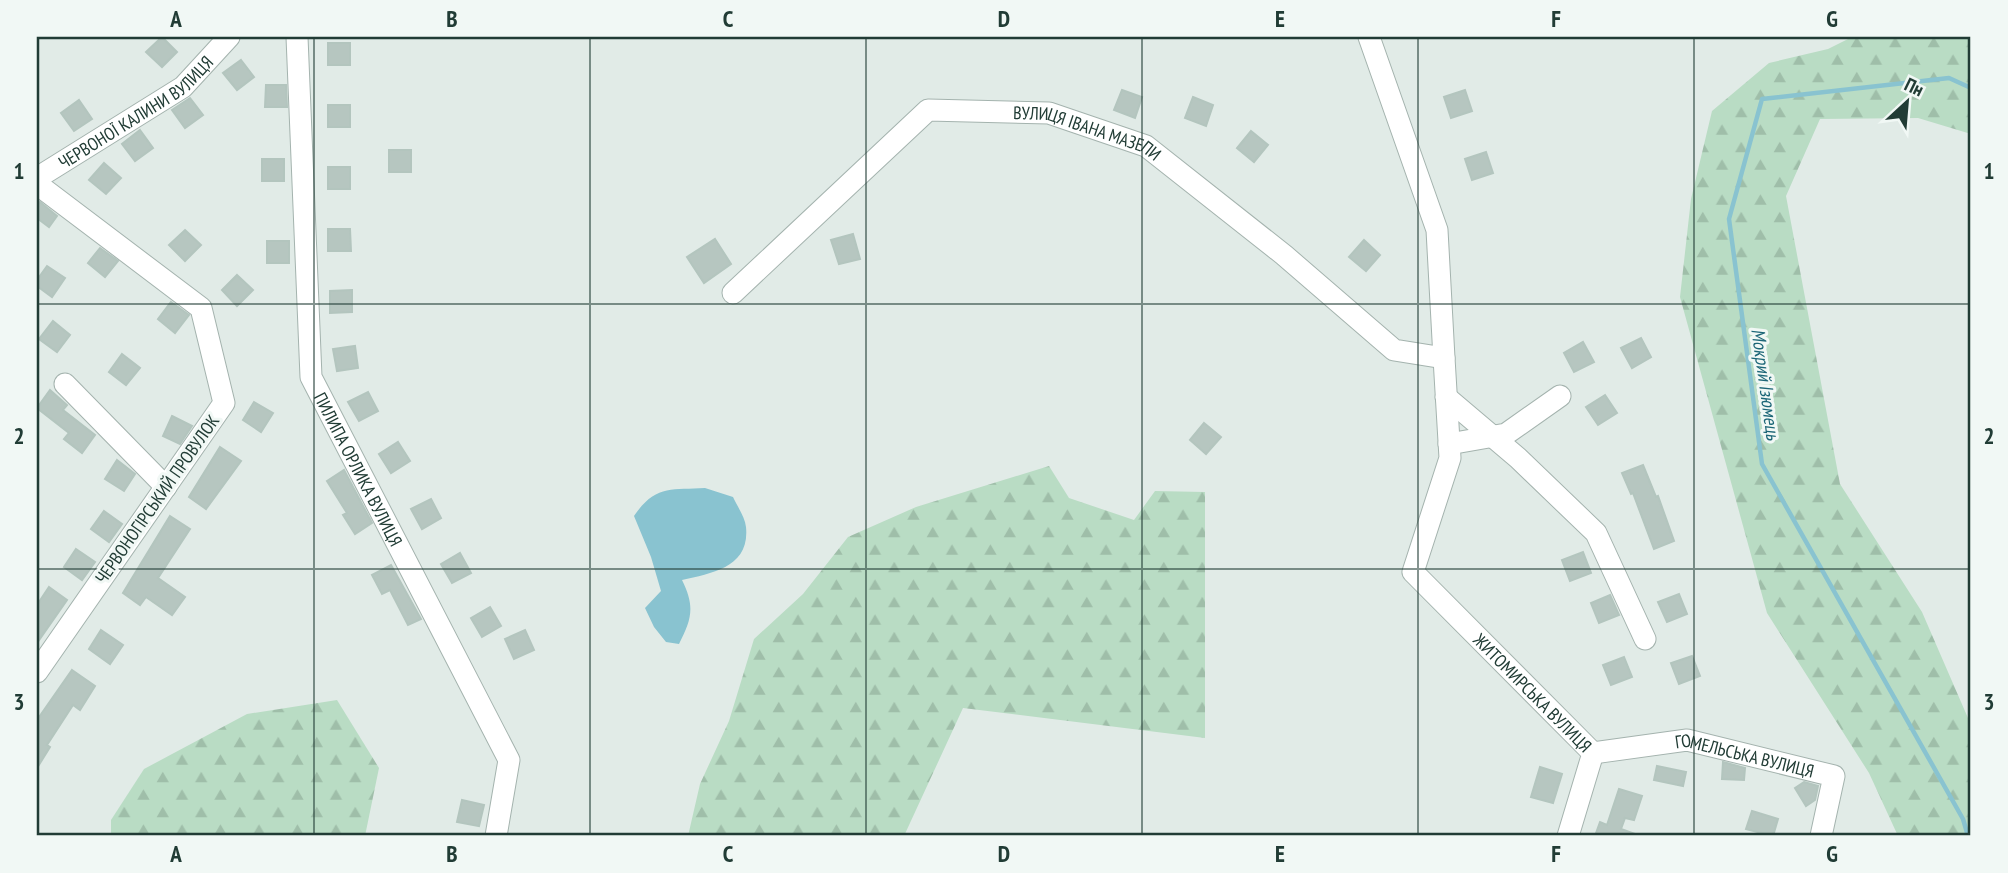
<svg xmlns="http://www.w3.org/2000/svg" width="2008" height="873" font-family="'PT Sans Narrow',sans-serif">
  <defs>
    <pattern id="forest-firs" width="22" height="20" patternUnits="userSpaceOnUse" patternTransform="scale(1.75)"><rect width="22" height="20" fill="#b9dcc4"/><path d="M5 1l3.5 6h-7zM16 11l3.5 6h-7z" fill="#9fbea9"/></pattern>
  </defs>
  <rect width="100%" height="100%" fill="#e1ebe7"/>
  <g fill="url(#forest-firs)">
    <polygon points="1852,37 1971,37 1971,134 1918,118 1820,119 1786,196 1840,484 1922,612 1971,725 1971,836 1898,836 1869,773 1767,613 1680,297 1691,199 1712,111 1769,63 1828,49"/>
    <polygon points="1049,466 1069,498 1134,520 1155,491 1205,492 1205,738 963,708 904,836 688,836 700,784 729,721 754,639 803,594 848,537 916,507"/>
    <polygon points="337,700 379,768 365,836 111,836 111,820 144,769 247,714"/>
  </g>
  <path fill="#89c3d0" d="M705,488L733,497C737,506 745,517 746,527C750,567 713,573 682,580C695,606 692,619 679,644L666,642L654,627L645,608L661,591L651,557L634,516C655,485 671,490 705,488Z"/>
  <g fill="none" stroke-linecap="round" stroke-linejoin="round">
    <polyline stroke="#89c3d0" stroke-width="4.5" points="1968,836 1963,819 1762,464 1729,219 1762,99 1949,78 1971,88"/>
  </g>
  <g fill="#b6c6c0" stroke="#b3c5be" stroke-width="2">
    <polygon points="162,37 177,52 162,67 146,52"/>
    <rect x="328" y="43" width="22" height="22"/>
    <polygon points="241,60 254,77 237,90 223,73"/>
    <polygon points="266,85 286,85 287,107 265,107"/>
    <polygon points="1122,90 1142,97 1135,118 1114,110"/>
    <polygon points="1465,90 1472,111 1451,118 1444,97"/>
    <polygon points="1193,97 1213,105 1206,126 1185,118"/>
    <polygon points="190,98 203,115 185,128 172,110"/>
    <polygon points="79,100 92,119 74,131 61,113"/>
    <rect x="328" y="105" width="22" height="22"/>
    <polygon points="140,130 153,148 135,161 122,144"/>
    <polygon points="1251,131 1268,145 1254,162 1237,148"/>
    <rect x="389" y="150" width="22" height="22"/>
    <polygon points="1486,152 1493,173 1472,180 1465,159"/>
    <rect x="262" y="159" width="22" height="22"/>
    <polygon points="104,163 121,178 106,194 89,180"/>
    <rect x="328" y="167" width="22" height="22"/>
    <polygon points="40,202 57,216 49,227 37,218 37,206"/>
    <polygon points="328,229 350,229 351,251 328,251"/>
    <polygon points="185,230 201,245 185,261 169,245"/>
    <polygon points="853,234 860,259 839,264 831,240"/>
    <polygon points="715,239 731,264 704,283 687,257"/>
    <polygon points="1364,240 1380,255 1366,271 1349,257"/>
    <rect x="267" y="241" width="22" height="22"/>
    <polygon points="100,248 118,261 105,277 88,263"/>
    <polygon points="47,266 65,278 52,297 37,286 37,280"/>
    <polygon points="237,275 253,290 237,306 222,290"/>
    <polygon points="352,290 352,312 330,313 330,291"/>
    <polygon points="171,302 189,315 175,333 158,319"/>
    <polygon points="53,321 70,335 57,352 39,339"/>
    <polygon points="1641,338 1651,357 1632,368 1621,348"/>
    <polygon points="1583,342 1594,362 1574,372 1564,353"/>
    <polygon points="355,346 358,368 337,371 333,349"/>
    <polygon points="122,354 140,368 126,385 109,372"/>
    <polygon points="50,390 67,405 63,410 95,435 82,453 64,439 69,433 37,408"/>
    <polygon points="368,392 378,411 359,421 348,402"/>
    <polygon points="1605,395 1617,413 1598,425 1586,407"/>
    <polygon points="254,402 273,413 261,432 243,420"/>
    <polygon points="172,416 192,426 180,444 163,436"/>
    <polygon points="1204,423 1221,437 1206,454 1190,440"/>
    <polygon points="398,442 410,461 391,473 379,454"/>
    <polygon points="220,447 241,461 206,509 189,497"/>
    <polygon points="117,460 135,474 124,491 105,479"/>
    <polygon points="1643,465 1656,497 1658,496 1674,541 1654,549 1633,493 1631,494 1622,473"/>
    <polygon points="344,470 372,523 355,534 343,515 347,513 327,481"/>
    <polygon points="431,499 441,518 422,529 411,509"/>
    <polygon points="104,511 122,524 109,542 91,529"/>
    <polygon points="170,516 190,529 158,578 185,597 172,615 146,597 140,605 123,593"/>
    <polygon points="76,549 95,562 82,580 64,567"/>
    <polygon points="1583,552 1591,573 1570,581 1562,560"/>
    <polygon points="460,553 471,573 452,583 441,564"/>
    <polygon points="391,565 421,619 408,625 390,590 382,594 372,575"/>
    <polygon points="49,587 67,600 37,643 37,605"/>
    <polygon points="1679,594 1687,614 1667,622 1658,602"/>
    <polygon points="1610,595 1619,615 1599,623 1591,603"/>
    <polygon points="490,607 501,626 482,637 471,618"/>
    <polygon points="101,630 123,645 110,664 89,649"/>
    <polygon points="525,630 534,650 514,659 505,639"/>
    <polygon points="1692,656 1700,676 1679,684 1671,663"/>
    <polygon points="1624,657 1632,677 1611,685 1603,665"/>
    <polygon points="72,670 95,686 80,710 73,705 47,745 50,747 37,768 37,720"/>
    <polygon points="1723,762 1745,768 1744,780 1722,779"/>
    <polygon points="1657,766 1686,772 1683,786 1654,780"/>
    <polygon points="1540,767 1562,774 1553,803 1531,797"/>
    <polygon points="1804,782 1818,786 1815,800 1806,806 1795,788"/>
    <polygon points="1619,789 1642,796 1634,820 1625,818 1621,829 1635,834 1635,836 1595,836 1600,822 1607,825"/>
    <polygon points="462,800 484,805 479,826 457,822"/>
    <polygon points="1752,811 1778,819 1773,836 1746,829"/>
  </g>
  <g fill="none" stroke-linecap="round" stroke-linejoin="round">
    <g stroke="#a4b3ae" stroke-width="23">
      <g id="minor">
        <path id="s1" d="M297,37L311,377L509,760L496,836"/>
        <path id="s2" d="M37,178L183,87L229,37"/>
        <polyline points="37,184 201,308 224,403 37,672"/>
        <path id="s3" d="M733,293L928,110L1049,113L1146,146L1284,255L1394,350L1444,358L1437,230L1369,37"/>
        <path id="s4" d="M1444,358L1450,458L1413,572L1593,753L1568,836"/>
        <polyline points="65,384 166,487"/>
        <polyline points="1446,397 1518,458 1596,533 1645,639"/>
        <polyline points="1449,444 1506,434 1560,396"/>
        <path id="s5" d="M1593,753L1687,740L1834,776L1821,836"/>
      </g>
    </g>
    <use href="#minor" stroke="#fff" stroke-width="21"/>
  </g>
  <path fill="none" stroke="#213c35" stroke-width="2" stroke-opacity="0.55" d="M314,37V836M590,37V836M866,37V836M1142,37V836M1418,37V836M1694,37V836M37,304H1971M37,569H1971"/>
  <g text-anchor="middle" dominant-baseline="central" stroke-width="6" stroke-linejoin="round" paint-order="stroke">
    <g font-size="18" fill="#213c35" stroke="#f1f8f5">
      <text stroke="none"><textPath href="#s2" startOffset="119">ЧЕРВОНОЇ КАЛИНИ ВУЛИЦЯ</textPath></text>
      <text stroke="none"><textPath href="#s3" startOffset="430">ВУЛИЦЯ ІВАНА МАЗЕПИ</textPath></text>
      <text stroke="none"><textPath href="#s1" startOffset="444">ПИЛИПА ОРЛИКА ВУЛИЦЯ</textPath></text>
      <text transform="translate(157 499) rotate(-55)">ЧЕРВОНОГІРСЬКИЙ ПРОВУЛОК</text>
      <text stroke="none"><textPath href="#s4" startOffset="390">ЖИТОМИРСЬКА ВУЛИЦЯ</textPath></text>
      <text stroke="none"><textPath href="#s5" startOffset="154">ГОМЕЛЬСЬКА ВУЛИЦЯ</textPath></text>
    </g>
    <g font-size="19" font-style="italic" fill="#1c6677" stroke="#f1f8f5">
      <text transform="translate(1766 384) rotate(82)">Мокрий Ізюмець</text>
    </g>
  </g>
  <rect width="2008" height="873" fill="none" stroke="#f1f8f5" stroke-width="77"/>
  <g transform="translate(1907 102) rotate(26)" stroke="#f1f8f5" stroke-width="5" paint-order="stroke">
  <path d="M0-5L12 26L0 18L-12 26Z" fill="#213c35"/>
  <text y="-10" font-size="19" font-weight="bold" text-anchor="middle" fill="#213c35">Пн</text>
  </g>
  <rect x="38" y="38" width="1931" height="796" fill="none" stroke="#213c35" stroke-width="2.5"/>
  <g font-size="23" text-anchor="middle" font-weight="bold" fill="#213c35">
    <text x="176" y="27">A</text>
    <text x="452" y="27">B</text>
    <text x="728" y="27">C</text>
    <text x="1004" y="27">D</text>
    <text x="1280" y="27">E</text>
    <text x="1556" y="27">F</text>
    <text x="1832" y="27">G</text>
    <text x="19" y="179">1</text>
    <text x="1989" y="179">1</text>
    <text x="19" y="444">2</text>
    <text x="1989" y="444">2</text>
    <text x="19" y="710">3</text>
    <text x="1989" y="710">3</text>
    <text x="176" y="862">A</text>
    <text x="452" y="862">B</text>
    <text x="728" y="862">C</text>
    <text x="1004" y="862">D</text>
    <text x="1280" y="862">E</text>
    <text x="1556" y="862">F</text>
    <text x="1832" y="862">G</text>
  </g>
</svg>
